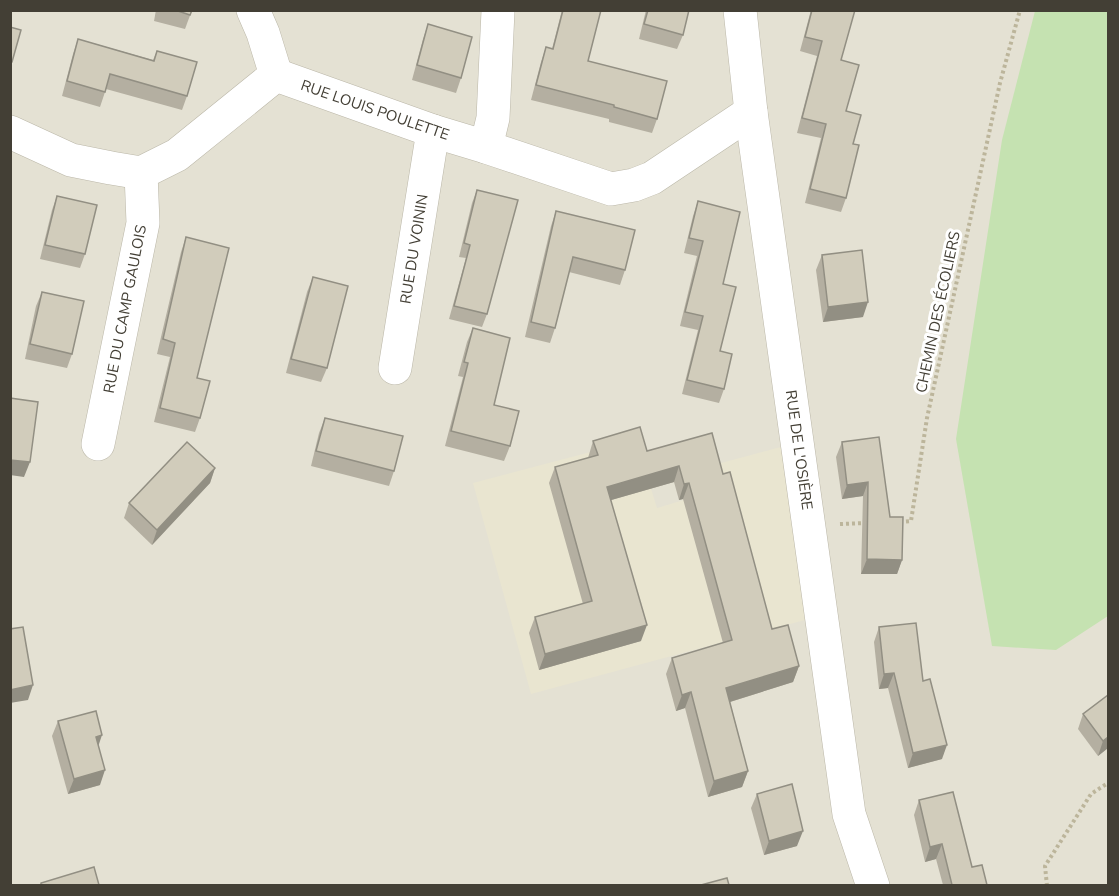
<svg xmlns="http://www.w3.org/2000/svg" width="1119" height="896" font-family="'Nunito Sans',sans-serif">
  <rect width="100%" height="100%" fill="#f1efe5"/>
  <rect fill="#e4e1d3" x="11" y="11" width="1097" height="874"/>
  <polygon fill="#e9e5d0" points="636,440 657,508 717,490 710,466 781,447 805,620 531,694 473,483"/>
  <polygon fill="#c5e2b1" points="1035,11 1108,11 1108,616 1056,650 992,646 956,439 1002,140"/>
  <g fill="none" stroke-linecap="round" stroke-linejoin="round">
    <g stroke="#bbb7a8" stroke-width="34">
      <g id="street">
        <polyline points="253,10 263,33 276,75"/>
        <polyline points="740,10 751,112 849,814 873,886"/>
        <polyline points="10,132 71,160 111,168 141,173 177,155 276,75 433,131 486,147 611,189 634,185 652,178 751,112"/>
        <polyline points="486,147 493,118 498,11"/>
        <polyline points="395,368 433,131"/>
        <polyline points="98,444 143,223 141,173"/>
      </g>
    </g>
    <g stroke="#bcb59b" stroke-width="4" stroke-dasharray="3 3" stroke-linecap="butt">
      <polyline points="900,522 911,521 927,418 1000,83 1020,10"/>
      <polyline points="840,524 865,523"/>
      <polyline points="1047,886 1045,866 1091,794 1108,783"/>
    </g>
    <use href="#street" stroke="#fff" stroke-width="33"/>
  </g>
  <g fill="#b4afa1">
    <polygon points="156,10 192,10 185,29 154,21"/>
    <polygon points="562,10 601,10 588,61 657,119 652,133 609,122 609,119 531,100 541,62 546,47 552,49"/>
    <polygon points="646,10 689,10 683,35 677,49 639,39"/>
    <polygon points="811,10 855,10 841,60 846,111 853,144 846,198 841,212 805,203 821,138 797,133 817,56 800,51"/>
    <polygon points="428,24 461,78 456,93 412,80 423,39"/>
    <polygon points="78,39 153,60 157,51 187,96 182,110 106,89 100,107 62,96 73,54"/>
    <polygon points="477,190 487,314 482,327 449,319 466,258 459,257 472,203"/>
    <polygon points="57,196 85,254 80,268 40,259 52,210"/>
    <polygon points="698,201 723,284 720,351 724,389 719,403 682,394 698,330 680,326 697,256 684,253 693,216"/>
    <polygon points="556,211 625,270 620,285 569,272 555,328 550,343 525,337 551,226"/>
    <polygon points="186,237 200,418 195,432 154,422 170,357 157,354 181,252"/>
    <polygon points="822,255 863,317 823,322 816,270"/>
    <polygon points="313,277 327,368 321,382 286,373 307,292"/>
    <polygon points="42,292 72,354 67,368 25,359 36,306"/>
    <polygon points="473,328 494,405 510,446 504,461 445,446 463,377 458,376 467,342"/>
    <polygon points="325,418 394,471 389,486 311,466 319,433"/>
    <polygon points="879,437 890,517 902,560 897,574 861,574 863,496 842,499 836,457 842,442"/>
    <polygon points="593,441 647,451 723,474 772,629 799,666 793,682 730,702 748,771 742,787 708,797 685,708 676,711 666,674 672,658 723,643 683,499 679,500 674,482 611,500 641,641 539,670 529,633 535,617 583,604 549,483 555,467 588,458"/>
    <polygon points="215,468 210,483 152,545 124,518 129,503"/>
    <polygon points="879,627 923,681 942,759 908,768 888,688 879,689 874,642"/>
    <polygon points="1108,695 1108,748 1098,756 1078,729 1083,714"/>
    <polygon points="58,721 99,746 100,785 68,794 52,736"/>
    <polygon points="757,794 797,846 764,855 751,808"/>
    <polygon points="919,800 972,867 987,885 943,885 936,859 925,862 914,815"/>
  </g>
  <g fill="#928f83">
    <polygon points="868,302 863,317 823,322 828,307"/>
    <polygon points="10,460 30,462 24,477 10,475"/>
    <polygon points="679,466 674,482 601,503 607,487"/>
    <polygon points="215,468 210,483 152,545 157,530"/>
    <polygon points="868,482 863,496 842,499 847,485"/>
    <polygon points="689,483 683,499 679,500 684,484"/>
    <polygon points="867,559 902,560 897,574 861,574"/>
    <polygon points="647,625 641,641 539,670 545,654"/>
    <polygon points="799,666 793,682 720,705 726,688"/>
    <polygon points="894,673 888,688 879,689 884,674"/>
    <polygon points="33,685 28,700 10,703 10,690"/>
    <polygon points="691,692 685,708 676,711 682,695"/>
    <polygon points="102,735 97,750 96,737"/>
    <polygon points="1108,737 1108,748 1098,756 1103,741"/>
    <polygon points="947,745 942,759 908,768 913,753"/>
    <polygon points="105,770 100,785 68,794 74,779"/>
    <polygon points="748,771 742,787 708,797 714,781"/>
    <polygon points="803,831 797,846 764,855 769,841"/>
    <polygon points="942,844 936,859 925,862 930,847"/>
  </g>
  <g fill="#d1ccbb" stroke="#928f83" stroke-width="1.5">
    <polygon points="175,10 192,10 190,15"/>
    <polygon points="563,10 601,10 588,61 667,81 657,119 614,107 614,105 536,85 546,47 553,49"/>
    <polygon points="648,10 689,10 683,35 644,24"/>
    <polygon points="812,10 855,10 841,60 859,65 846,111 861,115 853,144 859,145 846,198 810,189 826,124 802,118 822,41 805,37"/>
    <polygon points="428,24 472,37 461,78 417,65"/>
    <polygon points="10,27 21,30 12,62 10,62"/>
    <polygon points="78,39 154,61 157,51 197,62 187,96 110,74 105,92 67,81"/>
    <polygon points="477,190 518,200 487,314 454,306 470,245 464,243"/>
    <polygon points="57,196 97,205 85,254 45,245"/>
    <polygon points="698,201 740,212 723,284 736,287 720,351 732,354 724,389 687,380 703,316 685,312 703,241 689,238"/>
    <polygon points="556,211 635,230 625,270 573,257 555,328 531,322"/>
    <polygon points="186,237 229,248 197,378 210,381 200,418 160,408 175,343 163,339"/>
    <polygon points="862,250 868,302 828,307 822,255"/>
    <polygon points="313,277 348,286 327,368 291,359"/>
    <polygon points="42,292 84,301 72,354 30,344"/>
    <polygon points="473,328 510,338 494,405 519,411 510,446 451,431 468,363 464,362"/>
    <polygon points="10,398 38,402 30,462 10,460"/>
    <polygon points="325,418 403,436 394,471 316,451"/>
    <polygon points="640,427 647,451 712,433 723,474 730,472 772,629 788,625 799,666 726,688 748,771 714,781 691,692 682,695 672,658 732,640 689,483 684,484 679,466 607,487 647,625 545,654 535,617 592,601 555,467 598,455 593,441"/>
    <polygon points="879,437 890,517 903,517 902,560 867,559 868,482 847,485 842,442"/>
    <polygon points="187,442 215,468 157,530 129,503"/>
    <polygon points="916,623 923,681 930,679 947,745 913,753 894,673 884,674 879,627"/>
    <polygon points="23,627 33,685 10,690 10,629"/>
    <polygon points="1108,695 1108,737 1103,741 1083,714"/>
    <polygon points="96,711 102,735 96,737 105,770 74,779 58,721"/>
    <polygon points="792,784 803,831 769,841 757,794"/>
    <polygon points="953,792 972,867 982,865 987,885 952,885 942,844 930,847 919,800"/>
    <polygon points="94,867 99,885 41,885 41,883"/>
    <polygon points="727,878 729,885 701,885"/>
  </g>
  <g text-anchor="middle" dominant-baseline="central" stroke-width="6" stroke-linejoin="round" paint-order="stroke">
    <g font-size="15" fill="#433f35" stroke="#fff">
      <text transform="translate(375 110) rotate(19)">RUE LOUIS POULETTE</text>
      <text transform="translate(414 249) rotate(-81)">RUE DU VOININ</text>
      <text transform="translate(125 309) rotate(-79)">RUE DU CAMP GAULOIS</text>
      <text transform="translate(938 312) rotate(-78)">CHEMIN DES ÉCOLIERS</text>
      <text transform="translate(799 450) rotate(82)">RUE DE L'OSIÈRE</text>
    </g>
  </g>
  <rect width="1119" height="896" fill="none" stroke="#433f35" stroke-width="24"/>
</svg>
